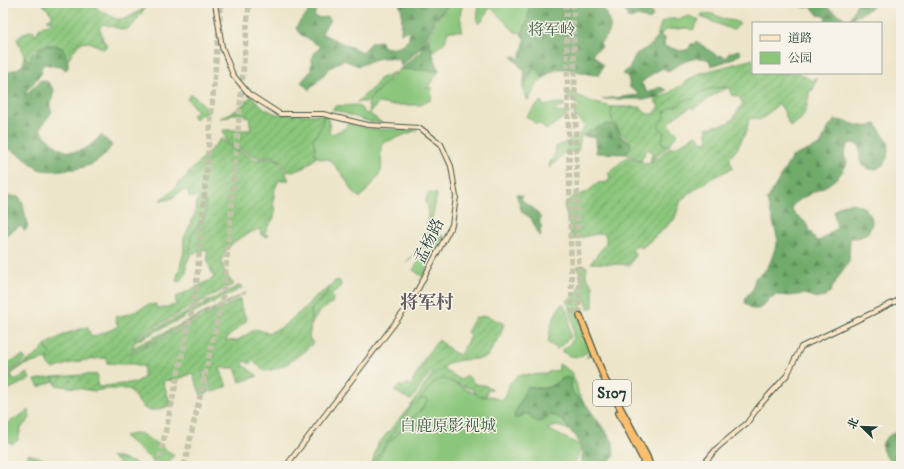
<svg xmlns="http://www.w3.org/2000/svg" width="904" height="469" font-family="'IM FELL DW Pica','Noto Serif SC',serif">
  <defs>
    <pattern id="forest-firs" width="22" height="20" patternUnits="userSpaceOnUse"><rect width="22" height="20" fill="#70ab6b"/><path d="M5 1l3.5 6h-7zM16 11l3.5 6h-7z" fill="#5b8c59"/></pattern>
    <pattern id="garden-furrows" width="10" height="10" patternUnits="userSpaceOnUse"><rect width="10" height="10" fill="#8bc67b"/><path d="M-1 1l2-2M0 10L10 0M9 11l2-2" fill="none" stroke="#71a266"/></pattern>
  </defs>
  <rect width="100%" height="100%" fill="#f7f3e8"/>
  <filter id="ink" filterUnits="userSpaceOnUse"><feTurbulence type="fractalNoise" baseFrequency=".025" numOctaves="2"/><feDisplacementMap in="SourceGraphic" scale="8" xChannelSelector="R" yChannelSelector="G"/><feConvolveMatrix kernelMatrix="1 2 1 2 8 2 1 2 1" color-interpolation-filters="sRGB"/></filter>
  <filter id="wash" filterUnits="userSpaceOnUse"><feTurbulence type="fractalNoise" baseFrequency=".012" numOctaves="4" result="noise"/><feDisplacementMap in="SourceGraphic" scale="16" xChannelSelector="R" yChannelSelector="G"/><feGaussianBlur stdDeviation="0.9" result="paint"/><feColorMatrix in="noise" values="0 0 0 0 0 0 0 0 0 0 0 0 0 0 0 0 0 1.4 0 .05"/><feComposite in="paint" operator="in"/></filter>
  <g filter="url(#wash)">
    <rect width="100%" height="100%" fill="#ede5c9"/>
    <g fill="#8bc67b" stroke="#558258">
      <path d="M451,3H464C457,15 462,20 462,31H448L445,42L433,51L428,40L435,21Z"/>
      <path d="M479,3L529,4L530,7L525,30L523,33L515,32L491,8C485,12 485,19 479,24L477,21Z"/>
      <path d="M702,14C714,12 715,16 725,19C730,21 736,20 740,24L733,30L701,17Z"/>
      <polygon points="689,16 699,20 693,30 687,28 666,30 657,36 661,23 668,19 679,19"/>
      <polygon points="538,68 543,79 537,84 528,101 523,88 532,71"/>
      <polygon points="400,69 439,71 427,88 432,88 431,100 420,105 390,105 378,103 370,113 368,105 370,99"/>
      <polygon points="395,72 366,102 357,102 375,86 379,79"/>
      <polygon points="727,87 728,88 718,92 693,109 691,107 676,116 668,124 678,134 668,146 662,143 658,126 664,116 664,112 667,111 671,107 680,105 684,100 694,99 699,93 708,89"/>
      <path d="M565,90L595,103L612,107C610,120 616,120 619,131L613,124L599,127L581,136L578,151L564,153L550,168L549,164L555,155L556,147C564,143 581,135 585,127L583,124L574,116L575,110L579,108L580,106C572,102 567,99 565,90Z"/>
      <polygon points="191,94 210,110 204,116 201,114 195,119 191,116 197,111 187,98"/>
      <polygon points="541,101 544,106 557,103 564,103 564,106 556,109 555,112 570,113 546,130 539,123 536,124 526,116"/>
      <polygon points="358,105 366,114 369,113 382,123 370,122 332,109 335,106"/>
      <path d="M324,115L327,116L330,127L329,131L332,134L344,129L349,123L370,129L417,130L383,143C378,151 383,162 381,171C378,179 366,191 360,198L355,194L342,174L330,160L319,158L314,153L315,148L313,139L321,127Z"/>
      <polygon points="428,193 437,194 430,229 427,230 428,205 425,203"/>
      <polygon points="198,194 202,194 205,201 206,215 190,237 191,243 189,252 191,254 186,264 186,274 180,282 176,281 184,252 184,238 195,214"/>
      <polygon points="427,231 435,232 424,247 406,262 424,244"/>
      <polygon points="437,233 445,237 423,277 413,270"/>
      <path d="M584,265L587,267L586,276L593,286V307L588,309L586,300H580L584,321L594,353L586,358L591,352L585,353L580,357L570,356L561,351C563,349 567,347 569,345C578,336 571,312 566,301C580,294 586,281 577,267Z"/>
      <path d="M339,280L341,284L340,288L331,294L333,299L332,303L319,312L311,325C311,320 310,313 312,309C314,304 320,302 324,298C330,292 328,282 339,280Z"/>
      <path d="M563,303L569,317L570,337L558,349L548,343C550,328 553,314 563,303Z"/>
      <path d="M44,346L51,355L47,359L24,365L11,374L14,381L27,373L30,379L3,392C3,365 32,366 44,346Z"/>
      <polygon points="23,356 26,359 6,374 3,380 3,361 5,364"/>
      <path d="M559,364L571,372L576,383L579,395L588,407L573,393L571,387L563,378C550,386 547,391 531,386L523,395L519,406L516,411L525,414H529L533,420C548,415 556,411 568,427L567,429L557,426L547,429L582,446L574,466H371L378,444L437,375L482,397L491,396L501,400L505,398L510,383L518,375L546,374L548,372L559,370Z"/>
      <polygon points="53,377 54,381 39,387 35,380"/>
      <polygon points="29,410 30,418 21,428 18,440 12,444 3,438 3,426"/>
      <polygon points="140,433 174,455 165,466 159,466 124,436"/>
      <polygon points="111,456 136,463 135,466 122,466"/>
    </g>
    <g fill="url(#forest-firs)" stroke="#487450">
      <path d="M307,3H319L314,16L319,18L328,17L331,20L325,27L322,34L362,52L371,42L381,41L382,46C394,51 401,47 409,39V30L401,33L402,12L399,3H450L434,20L424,45L401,66L400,60C382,55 375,59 359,66L343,60L330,68L309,90L301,82L311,71C311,60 312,53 321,47L300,34L296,28L300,21L308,13Z"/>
      <path d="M528,3H601C603,7 605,11 606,15C607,17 608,19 609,21C613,30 607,37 600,43L602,47L595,51L593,55L598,59L603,65L599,75C586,76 567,65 556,70C551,71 546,76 543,79L537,68L532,71L523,88L525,72L512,57L516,56L518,60L521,55L525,40L521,34C526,29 531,9 528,3Z"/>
      <polygon points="616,3 647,3 653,16 650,20 638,16 631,19 627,18 627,12 616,7"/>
      <path d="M799,3H820L844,18L842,23H826L825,16L818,15L811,6C806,9 803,8 799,3Z"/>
      <polygon points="857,3 876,3 876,5 850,20"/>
      <path d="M661,34V37L665,38L664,46L681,51L689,49L691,44H695L696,41L719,57L720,55L726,58L729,53L739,50L741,54L730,60L711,66L709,60C695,54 679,64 668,71L663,68L652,74L641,83L648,93L660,87L667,90L659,96L648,99H602L639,95L634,89L630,88L628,76L622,74L629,69L636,54L650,46Z"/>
      <polygon points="428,40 439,71 400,69 420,52"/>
      <path d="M51,44L62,48L68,61V68L65,70L62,66L58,67L44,64L41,68L42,73L26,91L25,95L41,80L48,82L54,90L50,108L52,112L40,128L42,132C62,156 79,160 101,135L112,145C99,166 83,169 61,170C54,171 48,171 42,170L38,169L22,156L9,149L5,152L3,149V76C9,70 17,70 23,65L24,56L26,59C36,52 39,46 51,44Z"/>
      <path d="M835,120C850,120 862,131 876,124L889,144L887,158L883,165L875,170L866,168L860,162V146L853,143L848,144L844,155L847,163C836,189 810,189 792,206V211L805,222L816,241L821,240L837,228L834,213C835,211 837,207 840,206C856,196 882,215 868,232C866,234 865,235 863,236C859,238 854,238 850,238L849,262L840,274L830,292L825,297L818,298L803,294L790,296L776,295L770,298L763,306L758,309H752L745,303L746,297L753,289L755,278L764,272L770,263L778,240L767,200L792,157L820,145L830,125Z"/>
      <polygon points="607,124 613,124 623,138 629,142 631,146 626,154 596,153 596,138 583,136 589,131"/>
      <polygon points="516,194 523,196 521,198 526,204 533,208 541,218 539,222 542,227 540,230 541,236 539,235 531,218 522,212"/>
      <path d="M10,195L14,197L18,196C24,202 23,207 25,214C26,222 30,221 26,230H24L20,226L3,237V202Z"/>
      <path d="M567,377L572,379L571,387L573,393L588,407L613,442L614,457L608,462L614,466H579L583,453L576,436L567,429L568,426L560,418L550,414C542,424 536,425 529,414H525L518,418H515L514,415L527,387C534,386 540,391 547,388C555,386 559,379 567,377Z"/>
      <path d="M897,431L901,436V465C892,465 879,453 883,443C885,437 892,434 897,431Z"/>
    </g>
    <g fill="url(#garden-furrows)" stroke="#558258">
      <path d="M42,3H97L96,7L99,10L117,19H125L145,8L132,26L125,30L103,24L100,27L103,40L106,43L107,46L104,49L89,42L80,43L72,53L67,61C66,57 65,52 63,49C53,39 29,47 30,61L24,56L17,39L24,33L33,30L36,35L40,27L54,22L47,20L53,16Z"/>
      <path d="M753,59V73H800L812,81L814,78H817L813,90H810C808,99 807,111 801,119C798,122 793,124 790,127L783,109L779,105C771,108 767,117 759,120L753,118L749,119L747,129L738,148L730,157V161L733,168L708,180L686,196L681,201L674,220L642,248L638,245L632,249L635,255L630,265L591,263L606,243V236L602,233L570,240L571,232L564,205L573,197L587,192L598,183L608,182L610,177L608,173L627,157L648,164L658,158L669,147C679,149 688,139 695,135L699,137L702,142L707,141L708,139L706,128L728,123L733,119L743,103L739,97L731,95L730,88C723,85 708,89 701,92C698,94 696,97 694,99L684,100L680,105L671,107L667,111L664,112L665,118L662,120L658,126L664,132L662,143L668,146L650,162L652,152L647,149L641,161L626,154L631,146V143L619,131L617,125L613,121L611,116L612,107H641L647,114H654L659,107L654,99L666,95L698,74Z"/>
      <polygon points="251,96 264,108 276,114 324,115 321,127 313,139 315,148 314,153 317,157 302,169 287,172 283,162 272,156 259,158 227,143 223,130 251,130 249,117 245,117 244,114 231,114 229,117 220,118 237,110"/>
      <path d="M222,138L226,144L257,160L272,158L280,161L289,180H279L275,189L273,202L275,212L274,218L264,233L268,235L267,237L263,236L259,229C232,240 207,256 234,284L135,337V339L240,285L242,288L135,342L132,348L246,293L130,353H133L240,299L241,307L247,320L225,340L236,341L256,329L268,333L281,328L306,307L313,298L329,288L325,297L315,304L311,310V325L309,338L313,343C301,355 281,371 264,371L253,361L250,364L244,361L243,365L258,376L240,382L235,368H220L227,387L212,392L205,371H202L210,392L201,395L192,373L175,381L166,380L163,382L170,402H174V404C144,415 148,414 129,389H108L94,391L56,385L53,377L97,374L98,387L137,382L144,377V367L134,364H119L107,363L106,358C89,359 70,362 54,369L48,365L47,359L51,355L45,345L65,334L87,327L92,337L118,327L115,317L129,314L148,305L156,304L157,309L176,305V297L214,278L208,263L207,249L191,254L189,252L191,243L190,237L206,215L205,201L203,194H199L192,198L189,197L188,192L186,190C177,191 173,202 160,200L170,193Z"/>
      <path d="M484,316H487L504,324L500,336L487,357C475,361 450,357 443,369L460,379H463L467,375L475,384L484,385L493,389L487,390V395L478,396L472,389L444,379L436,380L419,400L425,398L428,400L423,408L385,447L375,466H371L433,373L431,372L411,400L394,391L400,385L403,387L407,383L411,385L427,354L439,340L453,352L460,355L470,336L467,332L475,318Z"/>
      <polygon points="28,454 44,459 29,466 25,466"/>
    </g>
  </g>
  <g filter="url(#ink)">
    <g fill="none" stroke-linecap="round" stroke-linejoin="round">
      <g stroke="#c4c3ab" stroke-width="5.5" stroke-dasharray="5.5 3" stroke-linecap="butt">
        <polyline points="566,3 572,310 578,317"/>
        <polyline points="573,3 580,316"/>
        <polyline points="158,466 196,291 221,3"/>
        <polyline points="184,466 224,291 249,3"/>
      </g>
      <g stroke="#3e564a" stroke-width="6">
        <g id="secondary">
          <polyline points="215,3 222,47 233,75 249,94 280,114 323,114 368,125 420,128 441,144 451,166 456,197 452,225 411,302 286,466"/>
          <polyline points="702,466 717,448 747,423 759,406 787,375 801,347 901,299"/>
        </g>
      </g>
      <g stroke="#3e564a" stroke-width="8">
        <g id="highway">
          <polyline points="580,316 605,380 647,457 650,466"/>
          <polyline points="619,413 643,459 644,466"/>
        </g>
      </g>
      <use href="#secondary" stroke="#fde5c5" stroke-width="4"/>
      <use href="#highway" stroke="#fbbe6e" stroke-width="5.5"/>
    </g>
  </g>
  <g text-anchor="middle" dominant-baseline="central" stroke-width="3" stroke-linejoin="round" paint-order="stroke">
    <rect fill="#f7f3e8" stroke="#60746a" stroke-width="1" x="593" y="380" width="38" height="26" rx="3"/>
    <g font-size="15" font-weight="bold" fill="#1f3d34">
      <text x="612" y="393">S107</text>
    </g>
    <g font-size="16" fill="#3a5f46" stroke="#f7f3e8">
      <text x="552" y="30">将军岭</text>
      <text x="448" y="426">白鹿原影视城</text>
    </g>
    <g font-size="16" fill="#1f3d34" stroke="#f7f3e8">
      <text transform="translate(429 241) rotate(-64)">孟杨路</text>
    </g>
    <g font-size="18" font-weight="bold" fill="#635a61" stroke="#f7f3e8">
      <text x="427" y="303">将军村</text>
    </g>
  </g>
  <rect width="904" height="469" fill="none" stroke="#f7f3e8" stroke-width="16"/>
  <rect x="752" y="22" width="130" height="52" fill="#f7f3e8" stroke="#a1aaa0"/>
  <rect x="760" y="35" width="20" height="6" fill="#fde5c5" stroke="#a1aaa0"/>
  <text x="788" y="42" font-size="12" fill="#1f3d34">道路</text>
  <rect x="760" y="52" width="20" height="12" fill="#8bc67b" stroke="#a1aaa0"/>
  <text x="788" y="62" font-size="12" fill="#1f3d34">公园</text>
  <g transform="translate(862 427) rotate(293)" stroke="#f7f3e8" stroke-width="3" paint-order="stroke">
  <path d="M0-3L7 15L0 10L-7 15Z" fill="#1f3d34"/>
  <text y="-6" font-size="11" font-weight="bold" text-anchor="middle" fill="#1f3d34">北</text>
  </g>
</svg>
